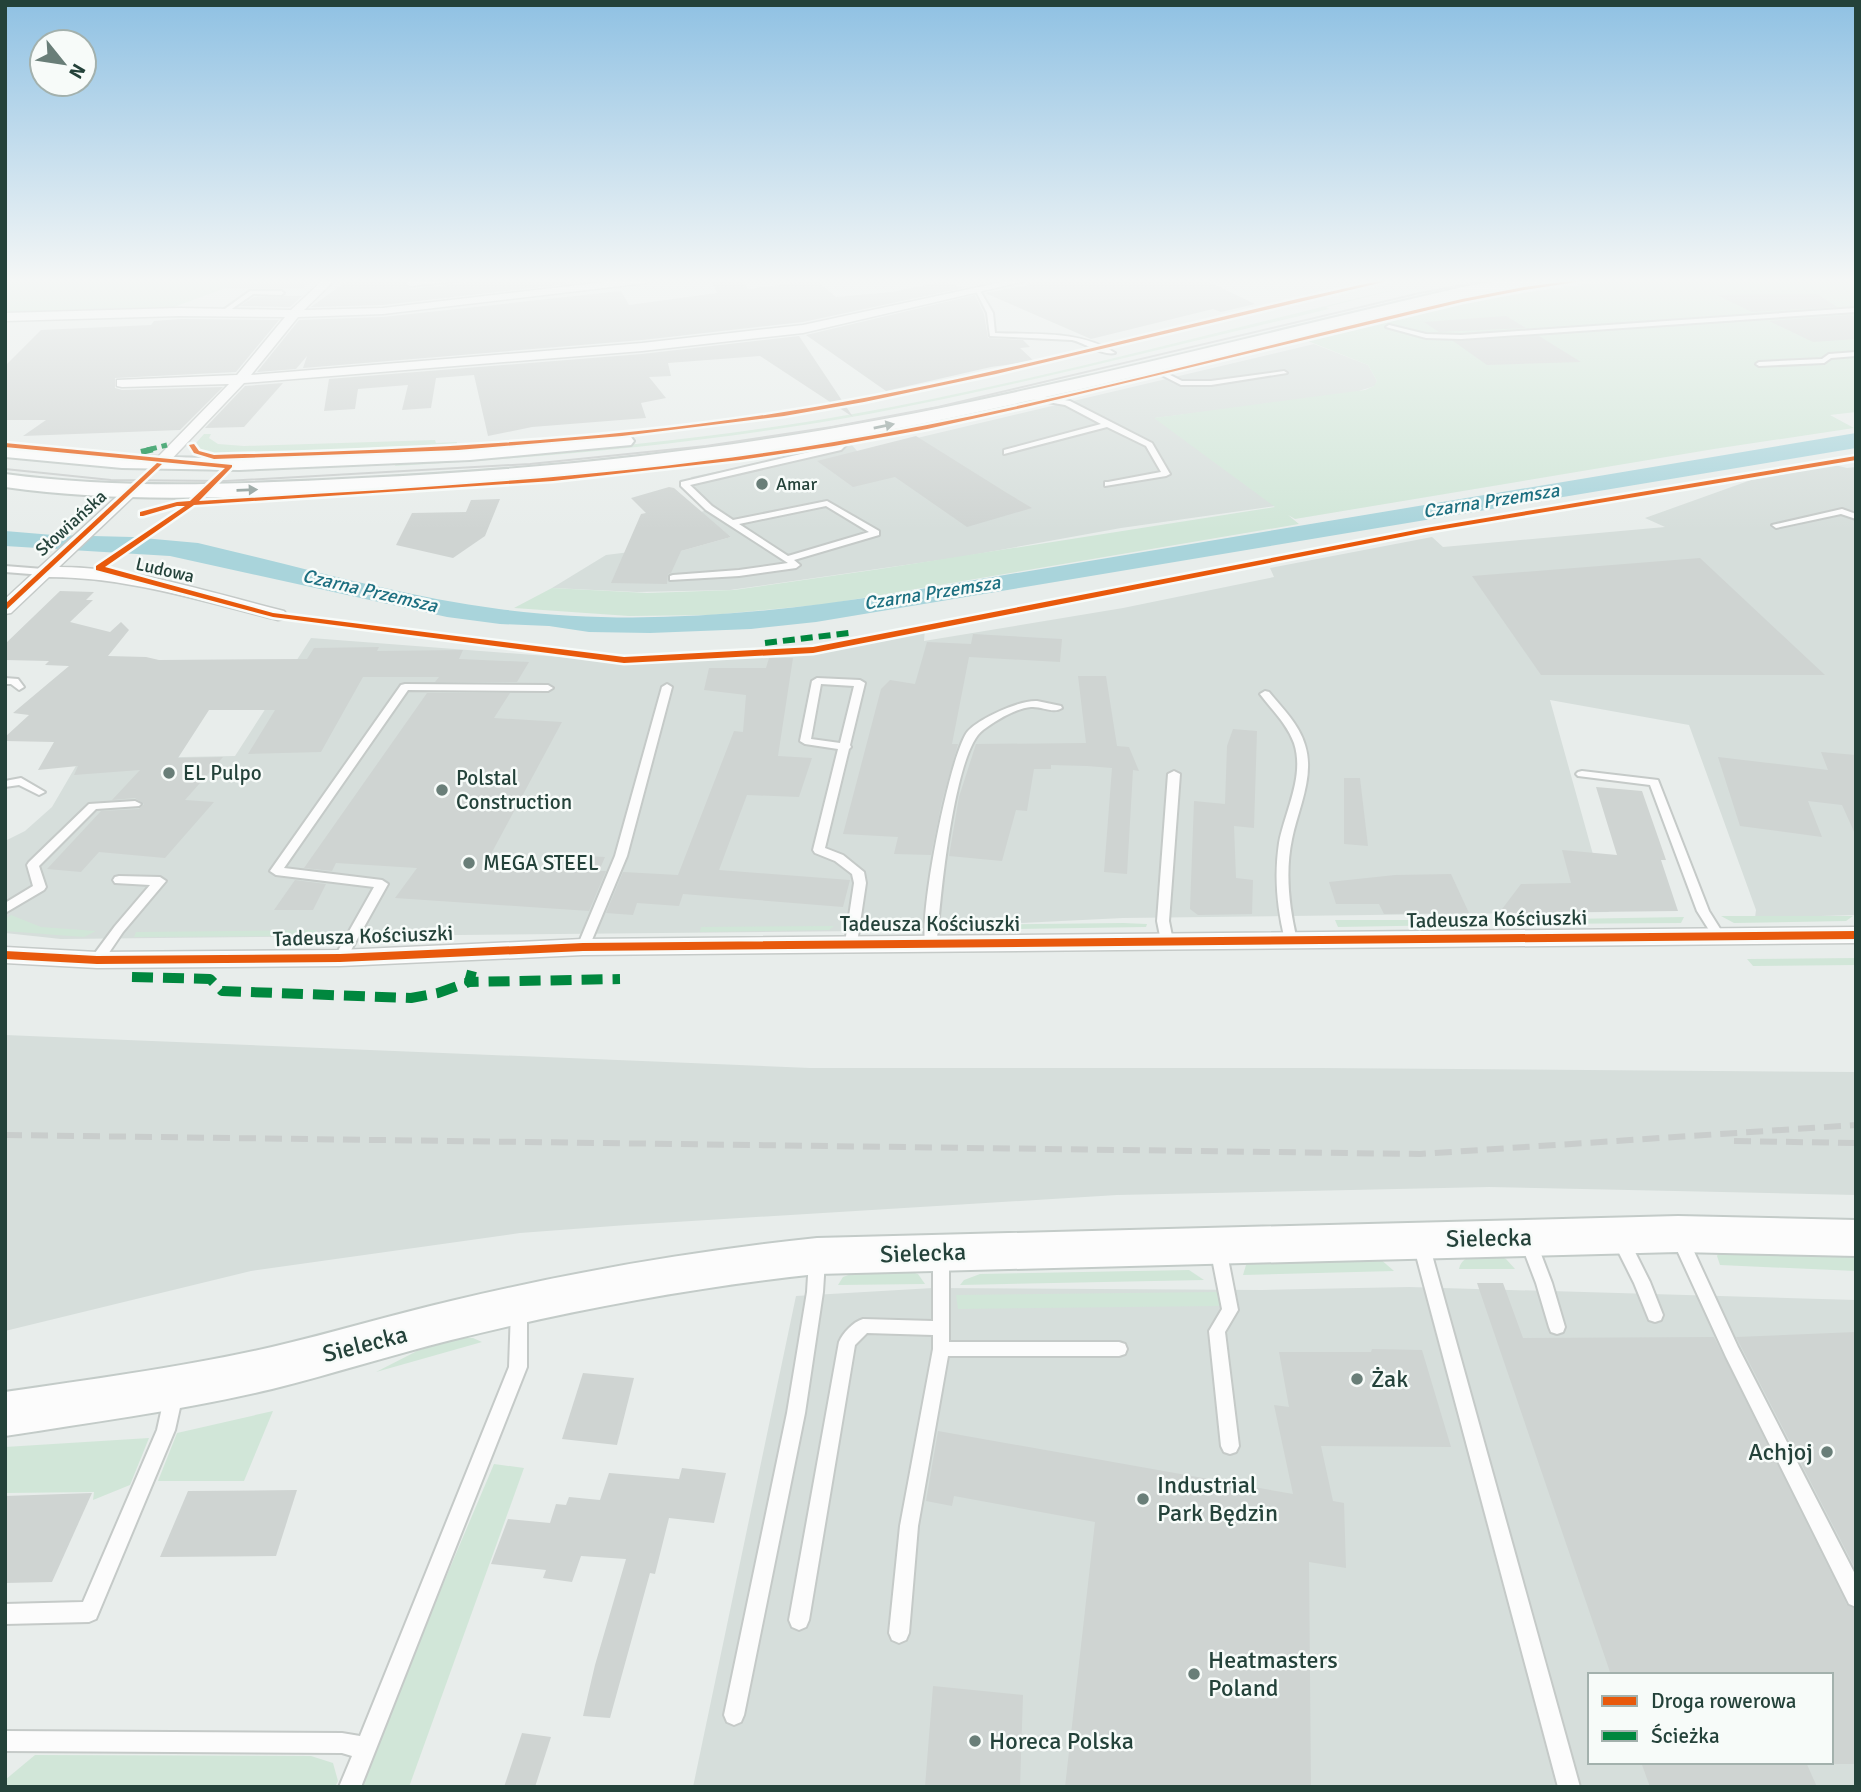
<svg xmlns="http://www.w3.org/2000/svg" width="1861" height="1792" font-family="Signika,sans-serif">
  <rect width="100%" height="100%" fill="#e8edeb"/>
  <g fill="#d6dedb" fill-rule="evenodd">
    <polygon points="247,280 312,280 302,288 225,288"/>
    <polygon points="1314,344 1368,365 1377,381 1375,386 1349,394 1155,418 1276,506 1121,528 961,557 730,590 637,592 552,588 606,555 654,549 663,556 731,537 701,512 716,507 694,489 691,477 851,444 858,452"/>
    <polygon points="1835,465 1847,468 1856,467 1856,915 1755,918 1756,910 1689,725 1550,700 1609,912 1123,918 862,931 61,939 5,933 5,841 25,831 52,807 80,759 235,756 311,638 625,662 770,653 925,629 924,641 1123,608 1274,577 1270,568 1432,537 1443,547 1665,527 1645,518 1751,480"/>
    <polygon points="5,1035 810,1068 1321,1068 1856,1072 1856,1195 1489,1187 1117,1195 627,1225 520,1233 251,1271 5,1331"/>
    <path d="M1409,1287L1856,1300V1787H693L796,1296L933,1288L1262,1290ZM1590,1675H1831V1762H1590Z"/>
  </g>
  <g fill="#d1e6d8">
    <polygon points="5,280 247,280 174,307 5,313"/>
    <polygon points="1623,280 1856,280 1856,412 1830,415 1854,428 1714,449 1295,519 1288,515 1299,524 827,604 712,615 629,616 514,608 552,588 647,593 734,590 880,569 1275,507 1154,418 1365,390 1374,386 1377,381 1368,365 1308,341 1491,297"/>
    <path d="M1388,291H1390L1326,307L1329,309C1178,344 1027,384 874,413C716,442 555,457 395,466L396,462C549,454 702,441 853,414C1033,382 1210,333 1388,291Z"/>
    <path d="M1413,300L989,400L859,426L758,443L611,461L390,478L391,475C536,467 681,455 824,431C998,401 1170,355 1341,314L1346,316Z"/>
    <polygon points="204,434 211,434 209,438 218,444 244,446 435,440 436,443 457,442 457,444 213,455 198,449 196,443"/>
    <polygon points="11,915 41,927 96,931 84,937 5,931 5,919"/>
    <polygon points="1721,916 1853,916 1846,921 1734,923"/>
    <polygon points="1684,917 1681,923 1526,924 1506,920"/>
    <polygon points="1335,920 1458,920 1455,925 1338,927"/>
    <polygon points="1123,923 1147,924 1146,927 943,930 941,928 941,925"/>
    <polygon points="834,926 829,930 700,932 701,927"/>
    <polygon points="317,930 311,936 134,937 136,932"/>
    <polygon points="1856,958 1856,965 1753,966 1747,959"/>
    <polygon points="1720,1250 1856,1255 1856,1271 1720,1265 1717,1256"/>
    <path d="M1497,1254L1506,1259L1515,1269H1459C1463,1252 1482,1255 1497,1254Z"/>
    <polygon points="1379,1258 1394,1271 1243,1275 1246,1265 1253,1260"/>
    <polygon points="905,1270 918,1274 925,1284 838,1285 843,1277 860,1271"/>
    <polygon points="1189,1270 1204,1280 960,1285 964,1280 980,1274"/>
    <polygon points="1217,1292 1220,1306 958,1309 956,1295"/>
    <polygon points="457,1338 473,1338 482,1342 376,1372 417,1351"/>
    <polygon points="273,1411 244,1481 158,1481 177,1433"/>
    <polygon points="149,1438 130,1485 93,1500 94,1492 5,1493 5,1447"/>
    <polygon points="494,1464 524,1468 409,1787 357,1787"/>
    <polygon points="35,1755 311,1756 333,1763 338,1781 335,1787 5,1787 5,1780"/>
  </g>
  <path fill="#a9d4db" d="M1856,433V448L816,622L751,629L650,633L589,632L549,626L500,624L447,617L170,556L5,546V531L53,535L132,537L198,543C297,566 399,596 499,609C629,626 757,615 885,595Z"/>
  <g fill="#cfd4d2">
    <polygon points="348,280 405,280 406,286 410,289 466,283 468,280 564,280 567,284 383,305 311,307"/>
    <polygon points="711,280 743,280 748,289 816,280 836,297 892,292 945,281 963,288 803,322 642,340 303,368 307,356 296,369 257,372 299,320 383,317 621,291 629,305 717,293"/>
    <polygon points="1033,280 1205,280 1255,304 1221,312 1213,309 1091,339 985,293 1029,285 1027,283 1034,283"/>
    <polygon points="1817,294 1837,307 1752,312 1717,295"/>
    <polygon points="975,295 984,314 988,338 1023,340 1030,347 1020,348 1034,361 991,367 886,391 806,335"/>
    <polygon points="285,296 302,296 290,307 240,306 254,297"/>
    <polygon points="1850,315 1856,318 1856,339 1813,342 1769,321"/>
    <polygon points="1506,316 1526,328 1439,332 1424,322"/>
    <polygon points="181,319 279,320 236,372 115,378 115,388 122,390 223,387 180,430 23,436 46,420 5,420 5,366 41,330 151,325 154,321"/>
    <polygon points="799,336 853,417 760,356 668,363 671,376 649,377 666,398 641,403 646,418 532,427 488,436 474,375 436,378 431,408 402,410 408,385 358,389 355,409 324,411 329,379 642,354"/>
    <polygon points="1539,336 1581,362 1487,365 1453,341"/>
    <polygon points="283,383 244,427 205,428 245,386"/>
    <polygon points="916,436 1007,493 1032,508 967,527 895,477 853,487 817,461"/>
    <polygon points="669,487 674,488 731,537 681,551 671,573 668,574 667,584 611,583 641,514 646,513 631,498"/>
    <polygon points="500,499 485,536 453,558 396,545 412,513 466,512 471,500"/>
    <polygon points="1700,558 1825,675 1541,675 1472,576"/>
    <polygon points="60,591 94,592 86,600 93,600 70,622 110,632 121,622 129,630 108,656 146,657 159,660 307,659 314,648 379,647 377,651 463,650 459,659 529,662 517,682 435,682 439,677 363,677 321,752 248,754 275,710 209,710 178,758 223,757 185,800 214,802 165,858 99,852 81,872 47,869 101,811 139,809 144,804 135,798 112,800 140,770 74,775 78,766 38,770 54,742 5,741 5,737 29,715 13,713 69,666 45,665 49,661 5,660 5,644"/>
    <polygon points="973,634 1062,639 1060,662 969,657 952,744 958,744 942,801 931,855 894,854 898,837 843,834 881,689 890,680 915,684 927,642 971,644"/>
    <polygon points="769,658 793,658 778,756 812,758 799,797 747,795 719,870 850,880 843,907 683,894 679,906 637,903 633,915 606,913 623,872 678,875 734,731 743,732 746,695 704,690 709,668 766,668"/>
    <polygon points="1078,676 1106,676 1117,746 1129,747 1139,771 1133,770 1127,874 1104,872 1112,768 1087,766 1051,765 1051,769 1034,769 1027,811 1016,810 1002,861 949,856 959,797 976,744 1086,743"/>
    <polygon points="427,693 510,693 494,718 562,722 484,867 550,871 556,858 569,859 570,855 605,857 599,871 606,871 589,911 395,898 417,868 336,863 332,871 304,868"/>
    <polygon points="1233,729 1257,731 1254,828 1234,826 1236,878 1253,880 1252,914 1198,915 1190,909 1194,801 1225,804 1227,746"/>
    <polygon points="1821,752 1856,755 1856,836 1842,805 1808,801 1822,837 1740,826 1718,757 1828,770"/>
    <polygon points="1344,778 1360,778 1368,846 1344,844"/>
    <polygon points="1596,787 1642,791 1666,860 1661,860 1678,911 1499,913 1521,884 1571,883 1562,850 1617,855"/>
    <polygon points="1451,874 1469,913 1384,914 1379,904 1336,904 1329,882 1395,875"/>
    <polygon points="295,880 326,884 313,910 274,910"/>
    <polygon points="1477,1283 1503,1283 1523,1338 1714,1337 1847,1605 1856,1609 1856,1764 1831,1764 1831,1675 1611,1675"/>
    <polygon points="1856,1332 1856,1570 1736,1337"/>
    <polygon points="1372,1349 1422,1350 1451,1447 1321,1446 1333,1501 1344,1503 1346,1568 1309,1562 1311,1787 1065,1787 1095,1522 954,1496 952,1506 926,1501 938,1431 1293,1494 1274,1405 1289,1407 1279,1352 1371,1352"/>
    <polygon points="583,1373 634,1378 617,1445 562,1439"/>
    <polygon points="682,1468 726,1473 714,1523 669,1518 655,1574 650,1573 610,1718 583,1716 595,1665 626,1559 581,1556 572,1582 543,1578 546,1570 491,1564 508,1519 550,1523 556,1504 566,1505 569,1497 600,1500 609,1473 679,1479"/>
    <polygon points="297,1490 276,1556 160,1557 188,1491"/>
    <polygon points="92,1493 52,1582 5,1583 5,1496"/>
    <polygon points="933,1686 1023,1695 1020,1787 925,1787"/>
    <polygon points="522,1733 551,1737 535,1787 504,1787"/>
    <polygon points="1641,1762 1806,1762 1817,1787 1650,1787"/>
  </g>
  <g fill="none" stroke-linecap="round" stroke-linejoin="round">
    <g stroke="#c5cac8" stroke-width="4">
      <g id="lane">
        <polygon points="407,280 413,280 413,282 466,280 410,286 407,284"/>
        <path d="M975,289H979L993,313L995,333C1035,335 1080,330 1115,353C1103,356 1085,343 1072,340L990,336L987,313Z"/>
        <polygon points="250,291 281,291 284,293 281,295 253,294 226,313 222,313 222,311"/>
        <polygon points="1856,308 1856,312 1461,339 1426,338 1386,327 1389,325 1426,334 1461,335"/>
        <polygon points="1856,352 1856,356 1831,358 1824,363 1759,366 1756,364 1759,362 1822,359 1829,354"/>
        <polygon points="1148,364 1182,381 1211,381 1284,371 1287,373 1211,385 1181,385 1146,367 1145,366"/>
        <polygon points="1028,394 1070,401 1152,443 1170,474 1166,476 1105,486 1105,482 1108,482 1161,472 1146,446 1107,427 1004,454 1004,450 1101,424 1065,405 1025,398 1024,396"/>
        <path d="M840,431H846L850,441L841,450L690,485L712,506L733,520L827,501L879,531V535L794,560L800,565L796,568L739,576L670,580V576L673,575L739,570L788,563L706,510L681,486V482L835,446L842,441ZM826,506L869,532L788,556L739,524Z"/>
        <polygon points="1842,509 1856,514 1856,519 1841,514 1776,528 1772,525"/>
        <polygon points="5,566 43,569 47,572 43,575 5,572"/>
        <polygon points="5,678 18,679 24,687 19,690 11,684 5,684"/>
        <path d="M817,678L860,680L865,683L850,745L851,747L849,749L825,848L843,855L864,872L866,883L857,943L851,947L845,943L854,883L852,874L835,861L815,853L813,850L838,749L805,744L800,741L812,681ZM821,684L854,686L840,743L811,739Z"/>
        <polygon points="405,684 548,685 553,688 548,691 408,690 284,868 382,880 388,884 345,961 340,962 334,958 374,887 276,875 270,871 401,685"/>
        <polygon points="667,684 672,687 627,856 589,947 588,950 578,950 577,947 615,856 662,687"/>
        <path d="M1265,691L1269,692C1282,708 1299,724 1305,745C1315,776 1298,809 1292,839C1285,872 1289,907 1297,940L1291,944L1285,940C1277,908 1274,876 1279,843C1285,811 1305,776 1294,743C1287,724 1272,710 1260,694Z"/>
        <path d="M1037,701L1061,706L1062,708C1053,714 1042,706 1031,707C1016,708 995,721 983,730C954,750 939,905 937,943L931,947L926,946C917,921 950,752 968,731C980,718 1020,700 1037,701Z"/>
        <polygon points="1174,771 1180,774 1169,921 1173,941 1167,945 1161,941 1157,921 1168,774"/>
        <polygon points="1582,771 1658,780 1709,911 1724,935 1722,938 1714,938 1697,911 1650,785 1578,776 1576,774 1578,772"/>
        <polygon points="21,778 45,792 39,795 19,785 5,787 5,781"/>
        <polygon points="135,801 141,804 139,806 96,809 39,866 46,887 44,890 5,913 5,903 33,886 27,865 29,862 89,804"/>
        <polygon points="119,876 160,877 166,881 123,932 102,963 97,964 91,960 92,957 115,926 150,885 115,883 113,880 115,877"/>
        <polygon points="1679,1231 1685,1232 1738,1347 1856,1576 1856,1607 1849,1604 1726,1357 1671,1237 1673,1232"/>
        <polygon points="1620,1232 1626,1234 1650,1282 1663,1315 1661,1320 1655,1322 1649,1320 1647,1315 1634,1283 1612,1239 1614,1234"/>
        <polygon points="1528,1234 1534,1236 1536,1241 1552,1283 1565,1327 1563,1332 1557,1334 1551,1332 1549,1327 1536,1283 1520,1241 1522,1236"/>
        <polygon points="1421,1237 1427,1239 1429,1244 1580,1787 1558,1787 1413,1244 1415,1239"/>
        <polygon points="1218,1241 1224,1243 1226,1248 1238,1310 1225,1332 1239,1446 1236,1452 1230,1454 1224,1452 1221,1446 1209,1331 1222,1309 1210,1248 1212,1243"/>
        <path d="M941,1248L947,1250L949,1255V1342H1119L1125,1344L1127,1349L1125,1354L1119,1356H948L918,1526L909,1633L906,1640L899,1643L892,1640L889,1633L900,1526L933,1349V1335L867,1333L855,1345L809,1620L806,1627L799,1630L792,1627L789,1620L839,1342C843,1333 853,1322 863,1319L933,1321V1255L935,1250Z"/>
        <polygon points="817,1253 823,1255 825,1260 823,1292 805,1413 744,1715 741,1722 734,1725 727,1722 724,1715 787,1413 807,1292 809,1260 811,1255"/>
        <polygon points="519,1303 525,1305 527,1310 527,1367 361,1787 339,1787 352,1756 342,1753 5,1751 5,1731 342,1733 360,1736 509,1367 511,1310 513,1305"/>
        <polygon points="174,1386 180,1388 183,1394 175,1430 96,1619 89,1622 5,1624 5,1604 83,1602 157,1430 165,1394 168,1388"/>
      </g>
    </g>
    <g stroke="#c5cac8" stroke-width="3">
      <g id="street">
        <polygon points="323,280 335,280 304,310 383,308 622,280 652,280 646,283 383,314 298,317 251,375 642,343 803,325 1011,280 1030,280 803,333 642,351 244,383 164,467 154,467 152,464 154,461 229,384 122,387 117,386 117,380 237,375 285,317 179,316 5,321 5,313 179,308 291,310"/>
        <path d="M130,487L135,489L138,492L135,495L59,567C135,567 211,593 284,611L287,615L284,619L278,620C202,601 127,577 49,577L11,613L5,614V599L125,489Z"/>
        <polygon points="1856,927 1856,943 583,955 340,966 97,968 5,963 5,947 97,952 340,950 583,939"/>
      </g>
    </g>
    <g stroke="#c3cbc8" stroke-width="4">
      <g id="secondary">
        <path d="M1506,280H1541L1533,285L1467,296C1272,342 1077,394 879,432C709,465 535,483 362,491C243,497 124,504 5,487V474C124,490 243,484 362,478C535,470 709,452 879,420C1076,383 1272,331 1467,286Z"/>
        <path d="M624,435L631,437L634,441L631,445L470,460L239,470L122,468L5,457V445C206,470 423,455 624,435Z"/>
        <path d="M1678,1216L1856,1220V1256L1678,1252L817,1274C694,1287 572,1310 451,1340C391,1355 332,1374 272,1389C184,1410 94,1422 5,1436V1392C94,1379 184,1367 272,1347C332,1333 391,1315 451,1301C572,1272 694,1251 817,1238Z"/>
      </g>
    </g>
    <use href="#lane" fill="#fcfcfc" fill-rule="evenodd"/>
    <use href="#street" fill="#fcfcfc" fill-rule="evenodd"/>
    <use href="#secondary" fill="#fcfcfc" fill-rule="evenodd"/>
    <polyline stroke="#c9cdcc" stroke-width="2" points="5,469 111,480 226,481 530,464 706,446 832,427 938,407 1420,293 1489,280"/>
    <g stroke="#c9cdcc" stroke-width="6" stroke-dasharray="17 9" stroke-linecap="butt">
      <polyline points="5,1135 1420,1154 1856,1125"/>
      <polyline points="1734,1141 1856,1143"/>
    </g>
    <polyline stroke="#00873e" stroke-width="5" stroke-dasharray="10 5" stroke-linecap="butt" points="147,450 167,445"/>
    <g stroke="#00873e" stroke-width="6" stroke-dasharray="12 6" stroke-linecap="butt">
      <polyline points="141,452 154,449"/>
      <polyline points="765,643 849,633"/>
    </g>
    <g stroke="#00873e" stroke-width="10" stroke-dasharray="21 10" stroke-linecap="butt">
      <polyline points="472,971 469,982 620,979"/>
      <polyline points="132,977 210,979 222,991 411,998 438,993 469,982"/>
    </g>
    <g stroke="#f7fbf9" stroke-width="5">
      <g id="cycleway">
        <path d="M1384,280H1392L996,374L864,402L784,416L622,436L458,450L214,459L194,453L189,445L194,444L199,451L214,455C405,450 596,442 784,412C987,380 1184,322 1384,280Z"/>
        <path d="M1577,280H1589L1524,290L1462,302L1030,406L927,429L834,446L740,460L553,481L194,505L105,567L273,613L624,657L813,647L1426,528L1856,456V460L1426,532L813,653L624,663L273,617L96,570V566L185,506H177L143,516H140V512L177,502L190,501L225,468L5,447V443L232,465V467L199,501C411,488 624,478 834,442C1045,407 1253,347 1462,299L1524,287Z"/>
        <polygon points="157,463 162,464 5,611 5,604"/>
        <polygon points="1856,931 1856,939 583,951 340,962 97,964 5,959 5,951 97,956 340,954 583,943"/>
      </g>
    </g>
    <use href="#cycleway" fill="#e8590c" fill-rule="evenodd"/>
  </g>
  <defs><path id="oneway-solid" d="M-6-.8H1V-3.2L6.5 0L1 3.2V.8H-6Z" transform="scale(1.75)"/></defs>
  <g fill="#909f9b">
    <use href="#oneway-solid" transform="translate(884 426) rotate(-11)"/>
    <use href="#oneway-solid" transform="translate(247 490) rotate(-2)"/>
  </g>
  <linearGradient id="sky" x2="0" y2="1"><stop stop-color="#8fc1e3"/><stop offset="0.53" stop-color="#f5f7f6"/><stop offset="1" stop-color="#f5f7f6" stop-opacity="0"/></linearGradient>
  <rect width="1861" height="530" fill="url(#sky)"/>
  <g fill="#697e78" stroke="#f7fbf9" stroke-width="2.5">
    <circle cx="762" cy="484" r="7"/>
    <circle cx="169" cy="773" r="7"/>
    <circle cx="442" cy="790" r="7"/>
    <circle cx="469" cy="863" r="7"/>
    <circle cx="1357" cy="1379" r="7"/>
    <circle cx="1827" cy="1452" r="7"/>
    <circle cx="1143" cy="1499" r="7"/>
    <circle cx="1194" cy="1674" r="7"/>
    <circle cx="975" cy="1741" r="7"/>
  </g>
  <g text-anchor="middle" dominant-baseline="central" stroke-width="5" stroke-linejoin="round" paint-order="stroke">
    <g font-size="18" fill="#24423a" stroke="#f7fbf9" text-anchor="start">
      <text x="776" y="484">Amar</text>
    </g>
    <g font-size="18" fill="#24423a" stroke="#f7fbf9">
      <text transform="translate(71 523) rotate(-42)">Słowiańska</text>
      <text transform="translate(165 570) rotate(13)">Ludowa</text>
    </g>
    <g font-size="19" font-style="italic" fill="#1c6f80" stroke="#f7fbf9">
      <text transform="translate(1491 501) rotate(-9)">Czarna Przemsza</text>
      <text transform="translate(370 591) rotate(13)">Czarna Przemsza</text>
      <text transform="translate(932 593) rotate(-9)">Czarna Przemsza</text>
    </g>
    <g font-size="21" fill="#24423a" stroke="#f7fbf9" text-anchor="start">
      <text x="183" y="773">EL Pulpo</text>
      <text x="456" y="778">Polstal<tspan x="456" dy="24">Construction</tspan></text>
      <text x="483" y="863">MEGA STEEL</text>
    </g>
    <g font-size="21" fill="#24423a" stroke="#f7fbf9">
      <text transform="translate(1497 919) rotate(-1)">Tadeusza Kościuszki</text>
      <text x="930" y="924">Tadeusza Kościuszki</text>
      <text transform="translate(363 936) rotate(-2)">Tadeusza Kościuszki</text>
    </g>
    <g font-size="24" fill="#24423a" stroke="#f7fbf9">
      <text transform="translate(1489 1238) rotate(-1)">Sielecka</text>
      <text transform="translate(923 1253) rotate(-2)">Sielecka</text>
      <text transform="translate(365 1344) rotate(-14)">Sielecka</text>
    </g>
    <g font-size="24" fill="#24423a" stroke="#f7fbf9" text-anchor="start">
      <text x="1371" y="1379">Żak</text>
      <text x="1813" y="1452" text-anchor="end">Achjoj</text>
      <text x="1157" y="1485">Industrial<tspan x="1157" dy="28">Park Będzin</tspan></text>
      <text x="1208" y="1660">Heatmasters<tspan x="1208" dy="28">Poland</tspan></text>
      <text x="989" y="1741">Horeca Polska</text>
    </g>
  </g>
  <rect width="1861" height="1792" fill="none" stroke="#24423a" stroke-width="14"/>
  <rect x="1588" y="1673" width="245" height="91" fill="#f7fbf9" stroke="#a3b1ad" stroke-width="2"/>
  <rect x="1602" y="1696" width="35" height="10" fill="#e8590c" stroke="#a3b1ad" stroke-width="2"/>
  <text x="1651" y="1708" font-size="21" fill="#24423a">Droga rowerowa</text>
  <rect x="1602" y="1731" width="35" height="10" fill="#00873e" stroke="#a3b1ad" stroke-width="2"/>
  <text x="1651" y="1743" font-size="21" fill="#24423a">Ścieżka</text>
  <g transform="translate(63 63) rotate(120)"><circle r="33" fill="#f7fbf9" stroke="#a3b1ad" stroke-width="2"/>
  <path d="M0-5L12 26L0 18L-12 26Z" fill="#697e78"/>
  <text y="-10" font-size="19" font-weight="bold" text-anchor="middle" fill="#24423a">N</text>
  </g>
</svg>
